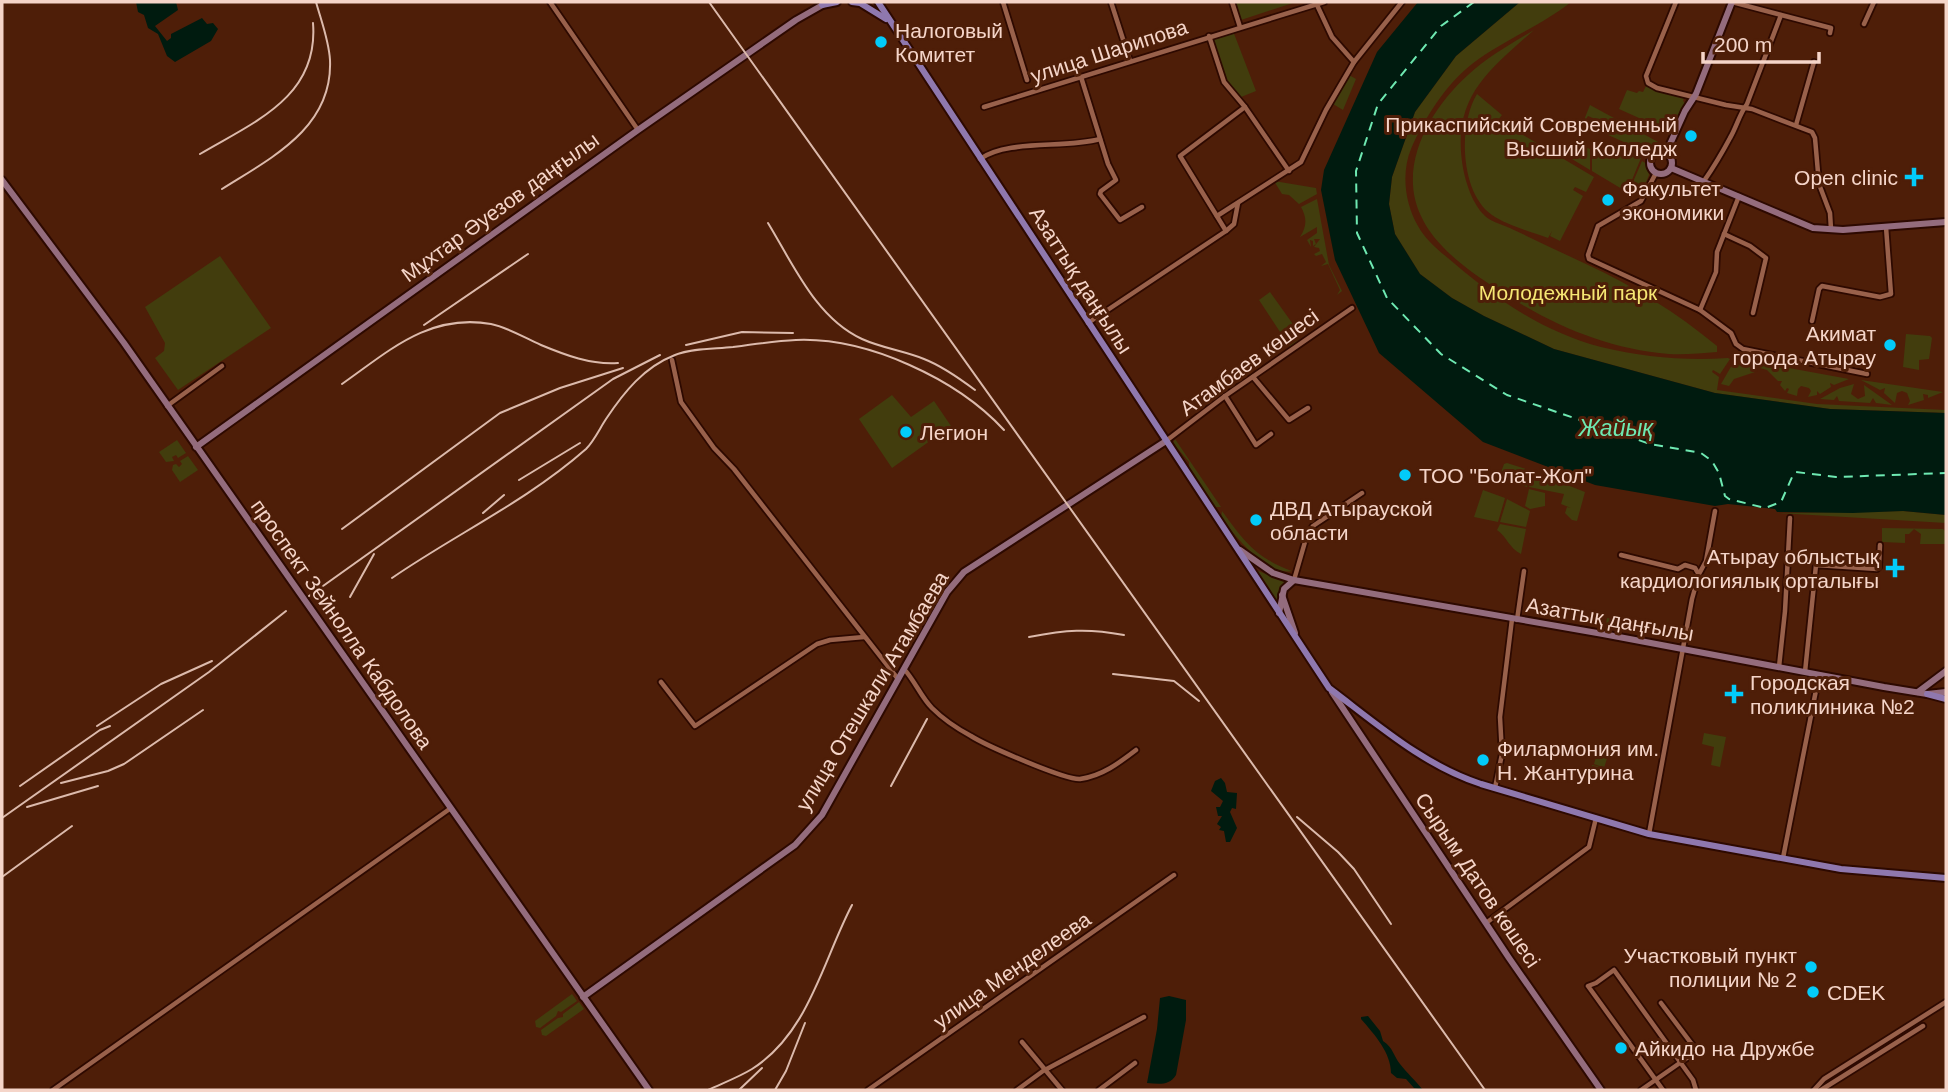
<svg xmlns="http://www.w3.org/2000/svg" width="1948" height="1092" font-family="Arial,sans-serif">
  <rect width="100%" height="100%" fill="#4e1e08"/>
  <g fill="#423d0d">
    <polygon points="1236,2 1296,2 1241,20"/>
    <path d="M1520,2H1571C1541,26 1503,40 1472,64C1446,84 1424,119 1411,149C1401,173 1405,204 1418,226C1426,241 1442,253 1455,264C1497,300 1546,333 1601,347C1643,357 1685,361 1728,358L1730,359L1720,374L1713,370L1712,372L1719,377L1717,390L1817,404L1946,410V413L1830,409L1715,393L1554,349L1484,316L1452,298L1420,274L1395,234L1389,204L1392,177L1415,112L1456,56Z"/>
    <path d="M1534,30C1487,72 1451,98 1463,168C1466,184 1473,205 1485,216C1493,223 1505,225 1514,230C1538,241 1562,253 1586,264C1634,286 1677,313 1717,346V352C1702,353 1685,355 1669,354C1606,349 1550,324 1497,289C1469,271 1435,247 1421,216C1397,166 1430,109 1468,75C1487,57 1511,44 1534,30Z"/>
    <path d="M1233,31L1256,91L1241,97C1224,89 1218,55 1213,38Z"/>
    <polygon points="1349,75 1356,79 1343,110 1333,104"/>
    <polygon points="1646,86 1684,98 1683,101 1685,103 1670,132 1619,109 1627,90 1637,93 1639,91 1643,92"/>
    <path d="M1477,94L1502,115L1498,120L1594,177L1586,192L1575,187L1573,190L1583,196L1560,241L1550,236L1552,231L1548,238C1532,232 1506,225 1492,215C1460,193 1458,125 1477,94Z"/>
    <polygon points="1590,105 1660,143 1658,148 1653,151 1647,149 1646,152 1606,134 1609,125 1588,116 1582,125"/>
    <polygon points="1578,133 1580,134 1576,143 1590,149 1590,170 1567,156"/>
    <polygon points="1603,141 1641,158 1627,192 1592,171 1592,149 1598,151"/>
    <polygon points="1642,161 1647,164 1649,175 1642,192 1635,194 1630,189"/>
    <polygon points="1274,181 1316,188 1317,194 1299,204 1289,195 1282,194"/>
    <path d="M1317,199L1329,265L1342,291L1337,295L1340,290L1328,264L1321,266L1326,262L1322,254L1316,256L1314,254L1320,251L1319,248L1314,247L1320,239H1314L1316,244L1313,246V241L1310,240L1311,247L1307,240L1317,233V227L1300,237C1307,226 1307,218 1301,207Z"/>
    <polygon points="220,256 271,328 178,390 155,358 164,351 165,343 145,307"/>
    <polygon points="1270,292 1300,334 1299,339 1290,347 1259,300"/>
    <polygon points="1906,334 1930,336 1932,338 1929,359 1919,360 1919,370 1903,367"/>
    <polygon points="1736,358 1757,362 1755,372 1734,379 1729,386 1721,384"/>
    <polygon points="1761,363 1849,379 1834,385 1830,383 1831,387 1820,394 1817,391 1817,395 1808,397 1811,391 1809,388 1801,386 1798,389 1797,396 1787,393 1789,389 1787,388 1785,391 1780,385 1782,381 1778,381 1767,370 1760,368"/>
    <polygon points="1861,380 1943,392 1928,398 1928,395 1923,394 1924,400 1908,405 1910,401 1907,393 1902,391 1897,393 1895,403 1884,393 1885,388 1880,390"/>
    <polygon points="1854,384 1851,394 1858,399 1865,396 1864,385 1892,405 1876,403 1873,398 1870,403 1839,401 1837,396 1834,400 1820,399 1840,388"/>
    <polygon points="892,395 911,417 934,401 951,426 892,468 859,419"/>
    <polygon points="1175,439 1221,507 1215,507 1189,467 1189,462 1173,443"/>
    <polygon points="177,440 186,453 178,458 176,455 172,457 174,461 166,462 159,452"/>
    <polygon points="188,456 198,470 180,482 172,470 173,465 176,464 179,467 182,464 180,461"/>
    <polygon points="1507,463 1532,471 1527,487 1510,481 1510,477 1505,475 1504,480 1499,478 1504,464"/>
    <polygon points="1534,472 1585,492 1577,521 1572,520 1565,513 1567,507 1571,508 1561,504 1564,494 1529,487"/>
    <polygon points="1529,489 1545,493 1545,506 1530,509 1525,506"/>
    <polygon points="1483,490 1505,498 1498,522 1474,517"/>
    <polygon points="1507,499 1530,511 1526,527 1500,522"/>
    <path d="M1222,511C1244,541 1256,558 1292,571C1267,577 1234,535 1221,517Z"/>
    <polygon points="1903,511 1946,515 1946,523 1777,513"/>
    <path d="M1500,524L1526,529L1521,554C1509,548 1507,537 1497,530Z"/>
    <polygon points="1882,528 1943,529 1946,532 1946,544 1920,544 1921,534 1914,529 1909,534 1905,534 1905,543 1882,542"/>
    <polygon points="1256,570 1285,582 1279,594 1277,603"/>
    <polygon points="1607,618 1677,630 1679,639 1606,625"/>
    <polygon points="1704,733 1726,737 1720,767 1711,765 1714,747 1702,744"/>
    <polygon points="1600,743 1611,746 1604,768 1610,770 1607,779 1590,774 1592,765 1602,767 1594,764"/>
    <polygon points="572,994 577,1001 561,1012 558,1011 556,1016 540,1028 536,1027 535,1021"/>
    <polygon points="579,1002 584,1009 546,1036 542,1035 541,1030 558,1018 563,1017 563,1014"/>
  </g>
  <g fill="#001b0f">
    <polygon points="136,2 176,2 178,10 155,26 167,41 171,38 171,34 202,18 207,24 213,23 218,29 211,41 175,62 167,56 158,34 148,28 144,15 138,12"/>
    <polygon points="1418,2 1520,2 1456,56 1415,112 1392,177 1389,204 1395,234 1420,274 1452,298 1484,316 1554,349 1715,393 1830,409 1946,413 1946,515 1903,511 1853,513 1777,512 1775,509 1728,504 1715,506 1595,485 1483,442 1379,353 1335,260 1321,190 1324,170 1377,52"/>
    <polygon points="1221,778 1225,783 1227,792 1237,793 1236,809 1232,808 1230,812 1237,828 1230,842 1226,842 1224,831 1219,830 1221,827 1217,824 1222,816 1218,816 1216,807 1220,807 1223,801 1211,791 1215,781"/>
    <path d="M1169,996L1186,1000V1020L1176,1075C1169,1086 1159,1084 1147,1083L1157,1029L1160,998Z"/>
    <path d="M1368,1016L1380,1031L1383,1041C1393,1047 1394,1057 1400,1064C1407,1073 1415,1080 1423,1090L1414,1088L1406,1079L1397,1078L1391,1073C1391,1053 1375,1035 1361,1019V1017Z"/>
  </g>
  <g fill="none" stroke-linecap="round" stroke-linejoin="round">
    <polyline stroke="#6ee9b2" stroke-width="2" stroke-dasharray="9 7" stroke-linecap="butt" points="1474,2 1441,26 1378,104 1356,171 1357,233 1387,298 1441,354 1507,395 1650,444 1701,453 1712,461 1719,473 1725,496 1729,499 1765,508 1781,502 1793,475 1796,472 1836,477 1946,473"/>
    <g stroke="#2d0900" stroke-width="8">
      <g id="street">
        <polyline points="550,2 638,130"/>
        <polyline points="1003,2 1027,80"/>
        <polyline points="1111,2 1130,61"/>
        <polyline points="1232,2 1240,27"/>
        <polyline points="1676,2 1646,76 1648,83 1657,88 1726,105 1752,109 1812,132 1815,138 1819,184 1830,213 1831,229"/>
        <polyline points="1732,2 1831,28 1830,33"/>
        <polyline points="1317,5 1332,37 1354,62"/>
        <polyline points="1864,24 1874,2"/>
        <polyline points="1209,36 1224,82 1245,107 1180,156 1226,231"/>
        <polyline points="1081,77 1108,164 1116,180 1101,191 1100,194 1120,220 1142,207"/>
        <polyline points="984,107 1324,2"/>
        <polyline points="1245,107 1289,171"/>
        <polyline points="1796,125 1814,62"/>
        <path d="M980,159C1008,139 1064,149 1100,139"/>
        <polyline points="1656,173 1641,201 1598,226 1588,255 1589,259 1700,310 1731,333 1736,344 1743,349 1867,374"/>
        <path d="M1704,181C1713,168 1722,153 1730,138C1737,126 1739,115 1747,104L1781,15"/>
        <polyline points="1217,216 1301,162 1326,110 1354,62 1402,2"/>
        <polyline points="1724,234 1750,246 1766,258 1753,313"/>
        <polyline points="1700,310 1716,272 1717,252 1739,196"/>
        <polyline points="1812,321 1819,289 1822,286 1880,297 1891,294 1886,227"/>
        <polyline points="1088,323 1226,231 1234,224 1238,203"/>
        <polyline points="672,360 681,402 714,448 734,469 898,679"/>
        <polyline points="1253,377 1289,420 1308,408"/>
        <polyline points="1225,396 1256,445 1271,434"/>
        <polyline points="167,406 222,366"/>
        <polyline points="1166,441 1225,396 1352,308"/>
        <polyline points="1621,555 1678,569 1685,565 1695,568 1698,573"/>
        <polyline points="1294,580 1307,535 1313,526 1362,493"/>
        <polyline points="1517,620 1524,571"/>
        <polyline points="1779,667 1785,611 1790,518"/>
        <path d="M904,669C915,681 921,697 932,708C942,718 958,729 971,736C987,746 1065,780 1080,779C1102,776 1119,763 1136,750"/>
        <polyline points="1805,672 1816,565 1877,569 1879,567 1880,545"/>
        <polyline points="661,682 695,726 817,644 830,640 864,637"/>
        <polyline points="1495,788 1502,754 1500,717 1512,619"/>
        <polyline points="1649,834 1692,599 1699,574 1706,561 1715,511"/>
        <polyline points="1783,858 1819,675"/>
        <polyline points="1486,923 1589,847 1596,818"/>
        <polyline points="1022,1042 1062,1090"/>
        <polyline points="53,1090 451,808"/>
        <polyline points="868,1090 1174,875"/>
        <polyline points="1017,1090 1043,1071 1144,1017"/>
        <polyline points="1099,1090 1135,1063"/>
        <polyline points="1641,1090 1697,1051 1661,1003"/>
        <polyline points="1663,1090 1588,986 1596,983 1614,970 1693,1080 1696,1090"/>
        <polyline points="1814,1090 1824,1079 1946,1002"/>
        <polyline points="1821,1090 1923,1026"/>
      </g>
    </g>
    <g stroke="#2d0900" stroke-width="10">
      <g id="secondary">
        <circle cx="1661" cy="163" r="11"/>
        <polyline points="1666,153 1685,111 1696,94 1732,2"/>
        <polyline points="1671,168 1813,228 1843,230 1946,222"/>
        <polyline points="2,180 124,343 649,1090"/>
        <polyline points="196,447 638,130 796,20 826,3"/>
        <polyline points="1240,550 1273,573 1294,580 1603,634 1884,687 1927,694 1946,692"/>
        <polyline points="1282,595 1295,633"/>
        <polyline points="1279,613 1284,589 1294,580"/>
        <polyline points="1332,692 1509,958 1601,1090"/>
        <polyline points="1918,692 1946,671"/>
        <polyline points="583,997 795,845 822,815 947,592 964,572 1166,441"/>
      </g>
    </g>
    <g stroke="#2d0900" stroke-width="10">
      <g id="primary">
        <polyline points="852,2 860,3 886,19"/>
        <path d="M878,2L1329,688C1377,724 1423,765 1481,784L1649,834L1841,869L1946,878"/>
        <polyline points="822,5 837,2"/>
        <polyline points="1927,694 1946,699"/>
      </g>
    </g>
    <use href="#street" stroke="#99614b" stroke-width="4.5"/>
    <use href="#secondary" stroke="#946c7d" stroke-width="6"/>
    <use href="#primary" stroke="#8f78ae" stroke-width="6"/>
    <g stroke="#dcbaac" stroke-width="2">
      <polyline points="709,2 1485,1090"/>
      <path d="M200,154C254,122 319,97 313,23"/>
      <path d="M222,189C271,158 333,128 330,60C329,41 321,20 316,2"/>
      <path d="M768,223C793,264 816,318 862,339C882,348 904,351 924,359C942,366 959,378 975,390"/>
      <polyline points="424,325 528,254"/>
      <polyline points="686,345 742,332 793,333"/>
      <path d="M342,384C389,351 429,313 491,324C507,327 525,338 541,345C565,355 591,365 618,363"/>
      <polyline points="519,480 580,443"/>
      <polyline points="483,513 504,495"/>
      <polyline points="342,529 500,413 560,388 623,368"/>
      <path d="M392,578C456,534 527,501 586,449C594,441 600,428 606,419C624,392 644,367 675,355C692,348 715,349 733,347C754,344 775,341 796,340C867,337 957,379 1004,430"/>
      <polyline points="309,596 613,379 660,355"/>
      <polyline points="350,597 374,554"/>
      <path d="M1029,637C1066,630 1087,628 1124,635"/>
      <polyline points="1113,674 1174,681 1199,701"/>
      <polyline points="97,726 161,684 212,661"/>
      <polyline points="61,783 108,771 124,764 203,710"/>
      <polyline points="20,786 100,730 110,726"/>
      <polyline points="891,786 927,719"/>
      <polyline points="27,807 98,786"/>
      <polyline points="1297,817 1338,852 1354,869 1391,924"/>
      <polyline points="2,818 209,672 286,611"/>
      <polyline points="2,877 72,826"/>
      <path d="M708,1090C723,1083 739,1077 752,1069C809,1033 823,960 852,905"/>
      <polyline points="739,1090 762,1068"/>
      <polyline points="775,1090 786,1071 805,1023"/>
    </g>
  </g>
  <g fill="#02cbf9" stroke="#4e1e08" stroke-width="2.5">
    <circle cx="881" cy="42" r="7"/>
    <circle cx="1691" cy="136" r="7"/>
    <path d="M1910.5 166.5h7v7h7v7h-7v7h-7v-7h-7v-7h7z"/>
    <circle cx="1608" cy="200" r="7"/>
    <circle cx="1890" cy="345" r="7"/>
    <circle cx="906" cy="432" r="7"/>
    <circle cx="1405" cy="475" r="7"/>
    <circle cx="1256" cy="520" r="7"/>
    <path d="M1891.5 557.5h7v7h7v7h-7v7h-7v-7h-7v-7h7z"/>
    <path d="M1730.5 683.5h7v7h7v7h-7v7h-7v-7h-7v-7h7z"/>
    <circle cx="1483" cy="760" r="7"/>
    <circle cx="1811" cy="967" r="7"/>
    <circle cx="1813" cy="992" r="7"/>
    <circle cx="1621" cy="1048" r="7"/>
  </g>
  <g text-anchor="middle" dominant-baseline="central" stroke-width="6" stroke-linejoin="round" paint-order="stroke">
    <g font-size="21" fill="#f5d5c9" stroke="#4e1e08" text-anchor="start">
      <text x="895" y="30">Налоговый<tspan x="895" dy="24">Комитет</tspan></text>
      <text x="1677" y="124" text-anchor="end">Прикаспийский Современный<tspan x="1677" dy="24">Высший Колледж</tspan></text>
      <text x="1898" y="177" text-anchor="end">Open clinic</text>
      <text x="1622" y="188">Факультет<tspan x="1622" dy="24">экономики</tspan></text>
      <text x="1876" y="333" text-anchor="end">Акимат<tspan x="1876" dy="24">города Атырау</tspan></text>
      <text x="920" y="432">Легион</text>
      <text x="1419" y="475">ТОО "Болат-Жол"</text>
      <text x="1270" y="508">ДВД Атырауской<tspan x="1270" dy="24">области</tspan></text>
      <text x="1879" y="556" text-anchor="end">Атырау облыстық<tspan x="1879" dy="24">кардиологиялық орталығы</tspan></text>
      <text x="1750" y="682">Городская<tspan x="1750" dy="24">поликлиника №2</tspan></text>
      <text x="1497" y="748">Филармония им.<tspan x="1497" dy="24">Н. Жантурина</tspan></text>
      <text x="1797" y="955" text-anchor="end">Участковый пункт<tspan x="1797" dy="24">полиции № 2</tspan></text>
      <text x="1827" y="992">CDEK</text>
      <text x="1635" y="1048">Айкидо на Дружбе</text>
    </g>
    <g font-size="21" fill="#f5d5c9" stroke="#4e1e08">
      <text transform="translate(1109 51) rotate(-18)">улица Шарипова</text>
      <text transform="translate(500 207) rotate(-36)">Мұхтар Әуезов даңғылы</text>
      <text transform="translate(1081 280) rotate(57)">Азаттық даңғылы</text>
      <text transform="translate(1249 362) rotate(-36)">Атамбаев көшесі</text>
      <text transform="translate(1610 619) rotate(10)">Азаттық даңғылы</text>
      <text transform="translate(342 624) rotate(55)">проспект Зейнолла Кабдолова</text>
      <text transform="translate(872 691) rotate(-59)">улица Отешкали Атамбаева</text>
      <text transform="translate(1478 880) rotate(56)">Сырым Датов көшесі</text>
      <text transform="translate(1012 970) rotate(-35)">улица Менделеева</text>
    </g>
    <g font-size="21" fill="#f5e673" stroke="#4e1e08">
      <text x="1568" y="292">Молодежный парк</text>
    </g>
    <g font-size="23" font-style="italic" fill="#6ee9b2" stroke="#4e1e08">
      <text x="1616" y="428">Жайық</text>
    </g>
  </g>
  <rect width="1948" height="1092" fill="none" stroke="#f5d5c9" stroke-width="7"/>
  <path d="M1703 52v10h116v-10" fill="none" stroke="#f5d5c9" stroke-width="3.5"/>
  <text x="1714" y="52" font-size="21" fill="#f5d5c9" stroke="#4e1e08" stroke-width="5" paint-order="stroke">200 m</text>
</svg>
